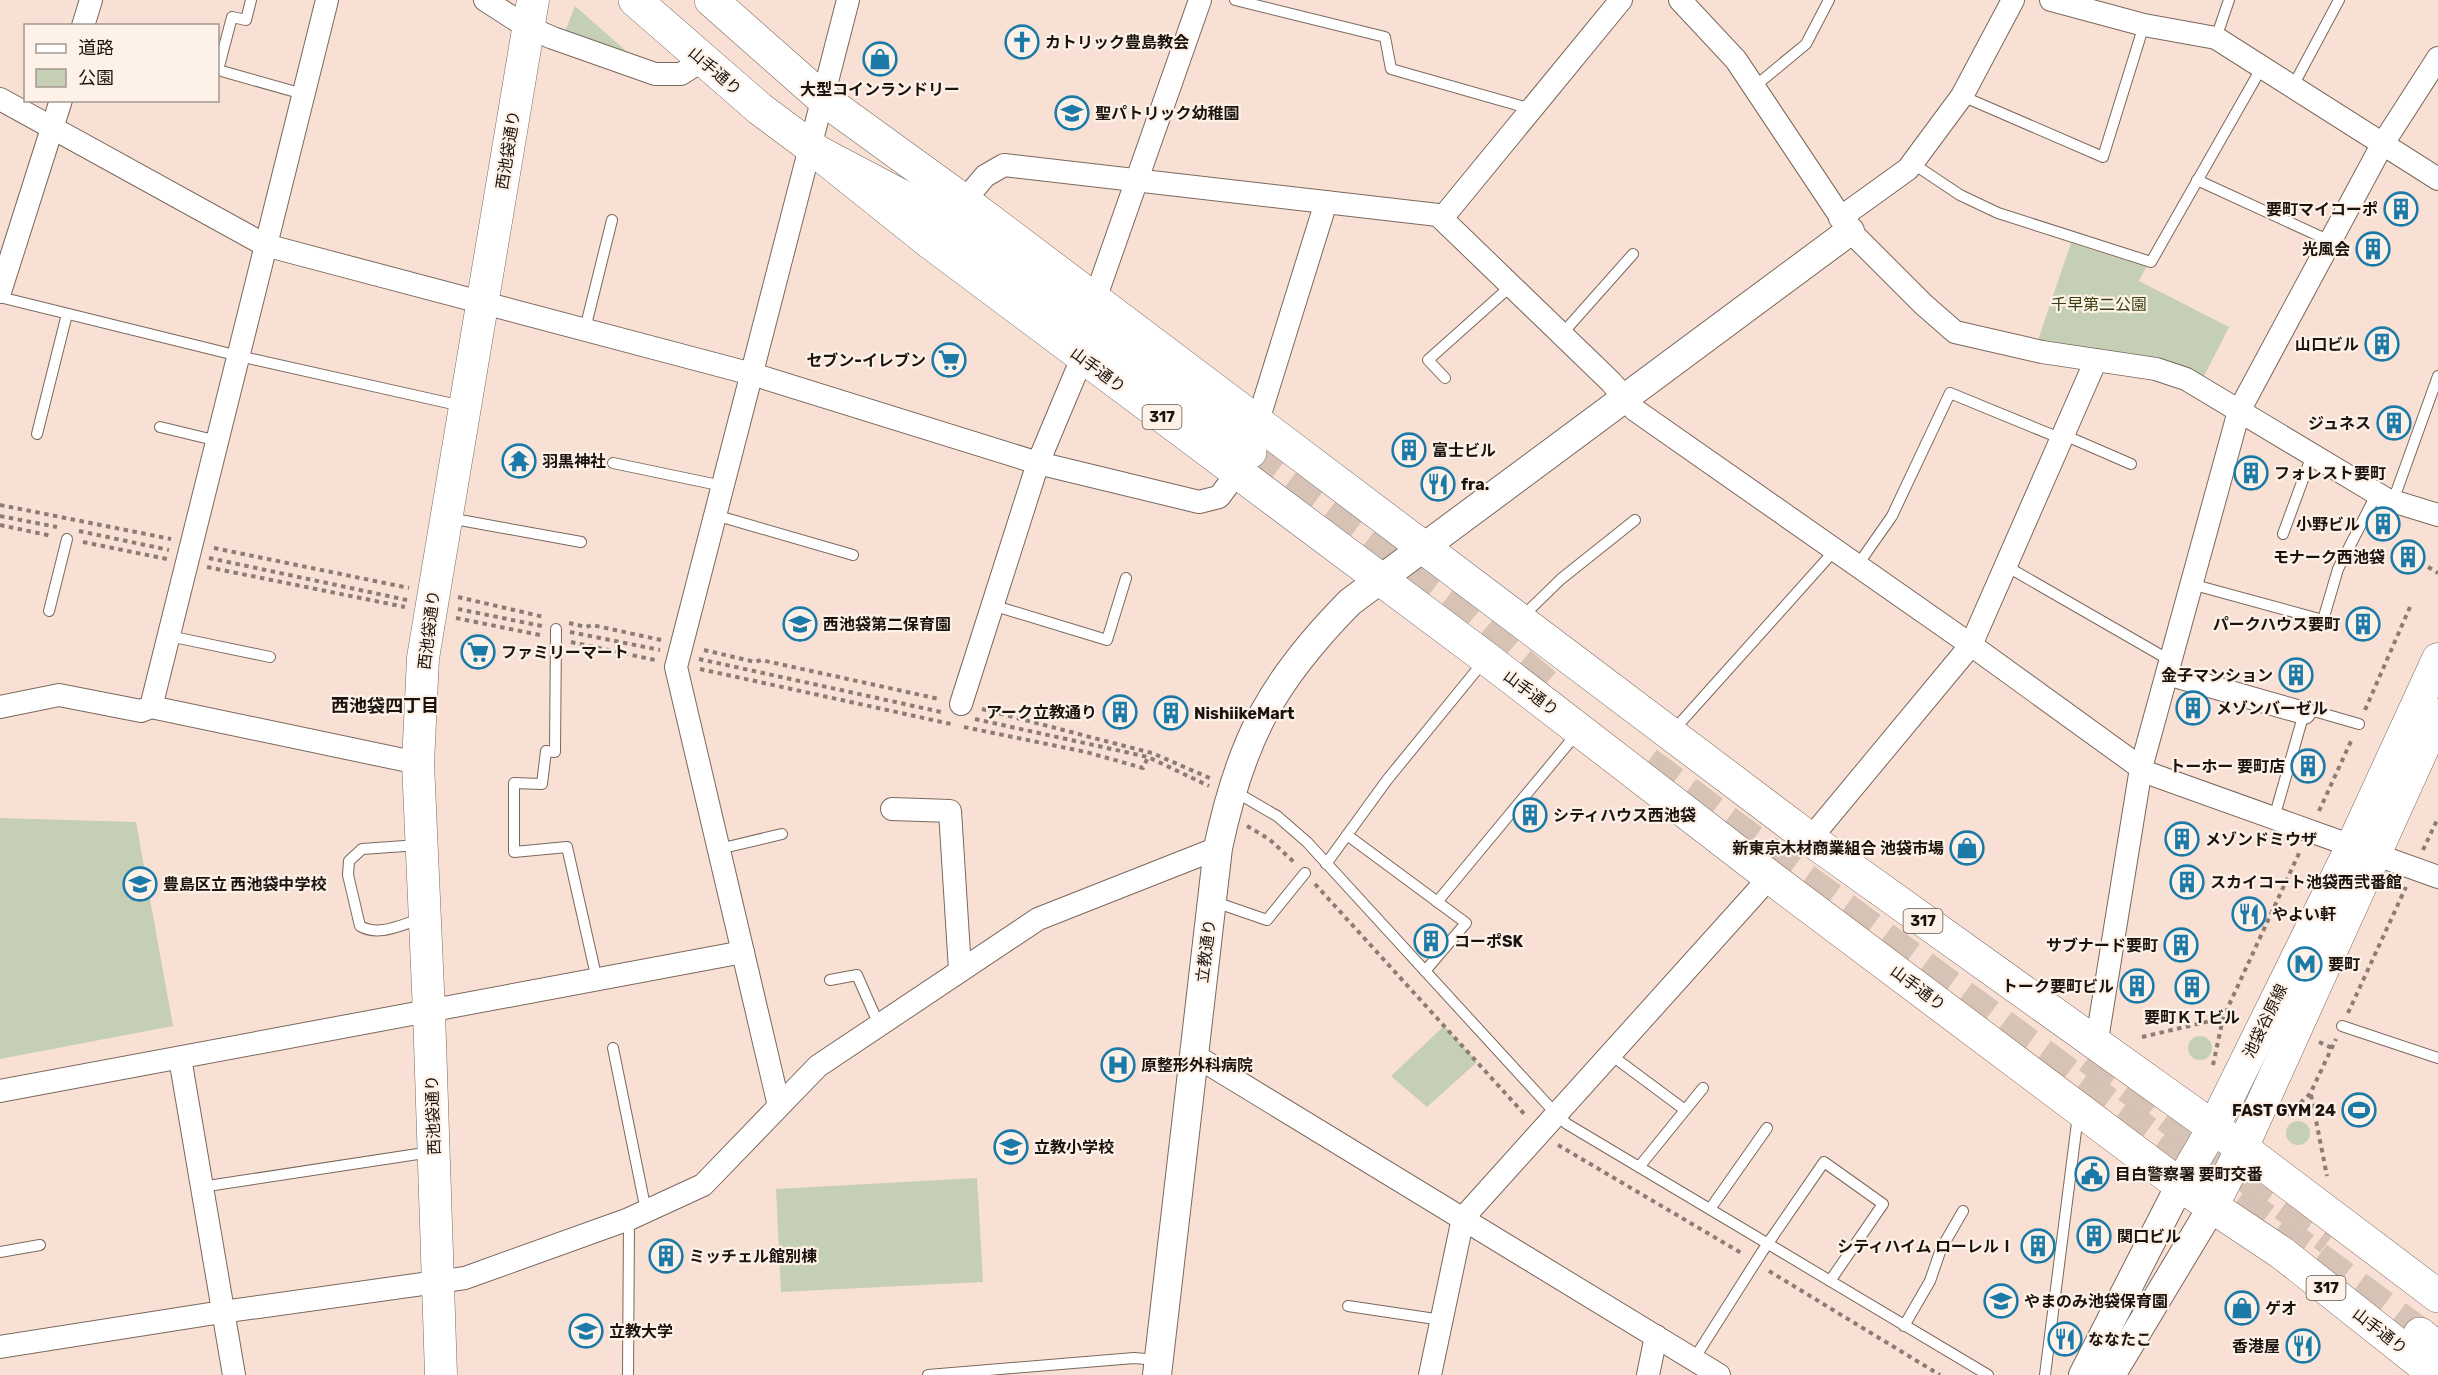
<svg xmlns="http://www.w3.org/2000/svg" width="2438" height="1375" font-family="Rubik,'Noto Sans JP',sans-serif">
  <rect width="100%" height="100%" fill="#f8e1d4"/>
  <g fill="#c5cfb5">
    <polygon points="575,6 642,65 564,34"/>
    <polygon points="2071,243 2146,267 2139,281 2229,327 2204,376 2156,361 2038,340"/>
    <polygon points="0,818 136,822 173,1026 0,1059"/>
    <polygon points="1444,1026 1477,1062 1427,1107 1391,1076"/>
    <circle cx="2200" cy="1048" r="12"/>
    <circle cx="2298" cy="1133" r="12"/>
    <polygon points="977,1178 983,1282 781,1292 776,1189"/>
  </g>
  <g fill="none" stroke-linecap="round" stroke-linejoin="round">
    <g stroke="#d7c2b6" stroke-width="33" stroke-dasharray="33 16" stroke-linecap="butt">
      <polyline points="1250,452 1463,614 1557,695"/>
      <polyline points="1647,763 2420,1334"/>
      <polyline points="2089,1057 2330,1239"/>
    </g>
    <g stroke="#7b685c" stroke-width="12">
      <g id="service">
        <polyline points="1235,0 1385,37 1391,69 1531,109"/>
        <polyline points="2216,38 2229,0"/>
        <polyline points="218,70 232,17 246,20 251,0"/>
        <polyline points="218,70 303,94"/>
        <polyline points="2293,86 2339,0"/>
        <polyline points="1754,87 1806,44 1829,0"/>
        <polyline points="1962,96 2103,157 2144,25"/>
        <polyline points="1912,163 1960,195 1998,213 2151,262 2262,67"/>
        <polyline points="2197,180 2330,241"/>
        <polyline points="0,297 239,356 462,406"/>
        <polyline points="585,329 612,220"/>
        <polyline points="1562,334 1633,254"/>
        <polyline points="1445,378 1428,360 1512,285"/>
        <polyline points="160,427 218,441"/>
        <polyline points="37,434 67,314"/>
        <polyline points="2064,435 2131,464"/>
        <polyline points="613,463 723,486"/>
        <polyline points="2393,501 2438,376"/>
        <polyline points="715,515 853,555"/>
        <polyline points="449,518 581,542"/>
        <polyline points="2283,534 2312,455"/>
        <polyline points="1857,566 1892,516 1950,393 2062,439"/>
        <polyline points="2006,566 2171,661"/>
        <polyline points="2191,584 2323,620 2338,569 2377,493"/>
        <polyline points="992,605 1107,640 1126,578"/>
        <polyline points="49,611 67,539"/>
        <polyline points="1522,617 1561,579 1635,520"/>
        <polyline points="556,629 555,752 546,751 542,784 514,783 514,852 567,847 597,980"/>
        <polyline points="169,636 270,657"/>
        <polyline points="1672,732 1835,550"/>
        <polyline points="1234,791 1277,816 1307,842 1557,1115 1567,1124 1988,1375"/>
        <polyline points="2274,818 2304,713 2307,709 2359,724"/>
        <polyline points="1347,835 1466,923 1425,971"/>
        <path d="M419,845L362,849L349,861L348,875L360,926C379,937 400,925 421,919"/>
        <polyline points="719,849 782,834"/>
        <polyline points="1326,864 1387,780 1484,661"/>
        <polyline points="1212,901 1267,920 1305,873"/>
        <polyline points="1437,902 1578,732"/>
        <polyline points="830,980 857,975 879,1025"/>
        <polyline points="2342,1026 2438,1058"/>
        <polyline points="613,1048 646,1211"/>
        <polyline points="1611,1055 1685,1110"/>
        <polyline points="1639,1167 1703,1088"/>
        <polyline points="201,1187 431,1152"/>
        <polyline points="1710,1209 1767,1128"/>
        <polyline points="0,1252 40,1245"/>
        <polyline points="1348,1306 1442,1320"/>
        <polyline points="1904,1326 1930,1281 1941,1249 1963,1211"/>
        <polyline points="1694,1359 1762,1252 1824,1162 1883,1204 1830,1281"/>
        <polyline points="628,1375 629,1219"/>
        <polyline points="928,1375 1134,1358 1158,1360"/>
        <polyline points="2045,1375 2078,1115"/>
      </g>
    </g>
    <g stroke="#7b685c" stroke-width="24">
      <g id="minor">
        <polyline points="485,0 527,27 553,38 655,74 681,74 703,60"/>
        <polyline points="1680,0 1736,60 1850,231 1923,304 1955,332 2042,352 2156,369 2186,379 2386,499 2438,515"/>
        <polyline points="2051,0 2144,25 2216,38 2438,179"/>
        <polyline points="83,26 91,0"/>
        <polyline points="0,99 265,245 752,374 1038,463 1199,502 1219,497 1237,473"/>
        <polyline points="964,201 985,176 1004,165 1438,215 1611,382 1635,410 1971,645 2148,773 2352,846"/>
        <polyline points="1443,217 1621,0"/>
        <polyline points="1840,218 1908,169 1962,96 2013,0"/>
        <polyline points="0,292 61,100"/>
        <polyline points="1094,302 1200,0"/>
        <polyline points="1257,424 1326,202"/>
        <polyline points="2167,674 2304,713"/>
        <polyline points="961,704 1038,463 1082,358"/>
        <polyline points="0,707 59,695 141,711 151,707 418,763"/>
        <polyline points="151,707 327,0"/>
        <polyline points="892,809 950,811 960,970"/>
        <polyline points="1810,839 1971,645 2096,360"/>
        <polyline points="2374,854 2438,877"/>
        <polyline points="2096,1046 2141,768 2239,411 2382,145 2438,58"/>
        <polyline points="1194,1055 1719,1375"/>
        <polyline points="180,1058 234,1375"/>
        <polyline points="0,1091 743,952"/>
        <polyline points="779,1106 676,667 848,0"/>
        <polyline points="0,1347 222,1312 465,1278 629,1219 703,1185 818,1066 1038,919 1218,848"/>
        <polyline points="1430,1375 1463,1218 1770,877"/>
        <polyline points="1648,1375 1656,1336"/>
      </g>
    </g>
    <g stroke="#7b685c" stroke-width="30">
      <g id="tertiary">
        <path d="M1157,1375L1218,848C1241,739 1272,681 1350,602L1850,231"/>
        <polyline points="2083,1375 2180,1185"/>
        <polyline points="2111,1375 2212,1207"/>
      </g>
    </g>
    <g stroke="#7b685c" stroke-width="33">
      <g id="secondary">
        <polyline points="2180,1185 2213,1128 2352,846 2438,659"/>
        <polyline points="2212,1207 2242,1148 2438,715"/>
        <polyline points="441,1375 429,1012 418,763 423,658 533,0"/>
      </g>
    </g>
    <g stroke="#7b685c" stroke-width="34">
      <g id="primary">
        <polyline points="635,0 760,109 811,147 931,243 1486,658 1770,877 2180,1185 2282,1253 2436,1375"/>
        <polyline points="711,0 822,98 964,201 1810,839 2242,1148 2438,1296"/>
      </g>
    </g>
    <g stroke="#7b685c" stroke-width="34">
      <g id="motorway">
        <polyline points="818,152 943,218 1250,452"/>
        <polyline points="2420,1334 2438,1349"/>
      </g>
    </g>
    <g stroke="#8c7d74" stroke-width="4" stroke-dasharray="4.5 4.5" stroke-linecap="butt">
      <polyline points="0,505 171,539"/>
      <polyline points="0,516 57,527"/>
      <polyline points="0,525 52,536"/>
      <polyline points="79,531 169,550"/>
      <polyline points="83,542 167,559"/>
      <polyline points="214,548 409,588"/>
      <polyline points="209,558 407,600"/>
      <polyline points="207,567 405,607"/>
      <polyline points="2428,567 2438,573"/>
      <polyline points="458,597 544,617"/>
      <polyline points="458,609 542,626"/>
      <polyline points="456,618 540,635"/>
      <polyline points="569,623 586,627 592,625 661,640"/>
      <polyline points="570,632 660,650"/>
      <polyline points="571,642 655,660"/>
      <polyline points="704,650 755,662 761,660 939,699"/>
      <polyline points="699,659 941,712"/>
      <polyline points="700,669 951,724"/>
      <polyline points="982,709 1152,753 1212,779"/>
      <polyline points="2365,710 2410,607"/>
      <polyline points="975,719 1148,757 1209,786"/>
      <polyline points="964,727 1086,752 1143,768 1148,757"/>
      <polyline points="2319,811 2352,739"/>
      <polyline points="1247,826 1269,839 1295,863"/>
      <polyline points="2423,850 2438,818"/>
      <polyline points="1315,884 1526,1116"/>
      <polyline points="2348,1013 2406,887"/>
      <polyline points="2142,1037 2223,1018"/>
      <polyline points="2319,1042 2332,1048"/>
      <polyline points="2213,1065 2223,1018 2300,851"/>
      <polyline points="2311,1095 2327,1176"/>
      <polyline points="2287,1115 2310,1094 2336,1039"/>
      <polyline points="1558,1145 1743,1254"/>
      <polyline points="1769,1271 1940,1375"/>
    </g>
    <use href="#service" stroke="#fff" stroke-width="10"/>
    <use href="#minor" stroke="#fff" stroke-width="22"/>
    <use href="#tertiary" stroke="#fff" stroke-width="28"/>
    <use href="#secondary" stroke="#fff" stroke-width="32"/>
    <use href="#primary" stroke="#fff" stroke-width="33"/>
    <use href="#motorway" stroke="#fff" stroke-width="33"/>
  </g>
  <defs>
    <g id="church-ring" transform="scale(1.725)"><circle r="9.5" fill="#fef1e8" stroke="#1b7aa7" stroke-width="1.5"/><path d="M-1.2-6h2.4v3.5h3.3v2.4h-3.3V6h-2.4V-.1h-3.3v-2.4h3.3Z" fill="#1b7aa7"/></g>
    <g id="shop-ring" transform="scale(1.725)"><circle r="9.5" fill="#fef1e8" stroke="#1b7aa7" stroke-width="1.5"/><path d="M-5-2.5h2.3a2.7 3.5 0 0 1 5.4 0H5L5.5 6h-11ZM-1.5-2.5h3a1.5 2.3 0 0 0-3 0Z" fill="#1b7aa7"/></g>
    <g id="school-ring" transform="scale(1.725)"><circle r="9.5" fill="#fef1e8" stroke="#1b7aa7" stroke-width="1.5"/><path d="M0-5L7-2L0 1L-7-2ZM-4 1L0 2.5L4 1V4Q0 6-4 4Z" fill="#1b7aa7"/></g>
    <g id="building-ring" transform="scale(1.725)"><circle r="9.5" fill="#fef1e8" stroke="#1b7aa7" stroke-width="1.5"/><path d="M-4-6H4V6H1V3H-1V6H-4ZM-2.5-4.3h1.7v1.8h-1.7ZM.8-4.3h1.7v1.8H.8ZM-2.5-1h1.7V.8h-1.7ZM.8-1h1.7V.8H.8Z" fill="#1b7aa7"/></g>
    <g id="supermarket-ring" transform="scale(1.725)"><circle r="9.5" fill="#fef1e8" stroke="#1b7aa7" stroke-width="1.5"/><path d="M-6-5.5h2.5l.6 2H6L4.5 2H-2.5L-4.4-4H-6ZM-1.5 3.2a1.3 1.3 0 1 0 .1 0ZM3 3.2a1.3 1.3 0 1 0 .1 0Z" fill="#1b7aa7"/></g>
    <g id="temple-ring" transform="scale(1.725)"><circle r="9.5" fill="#fef1e8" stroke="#1b7aa7" stroke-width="1.5"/><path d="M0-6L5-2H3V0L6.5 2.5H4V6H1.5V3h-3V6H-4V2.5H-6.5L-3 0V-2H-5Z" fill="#1b7aa7"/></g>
    <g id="restaurant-ring" transform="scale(1.725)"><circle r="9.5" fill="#fef1e8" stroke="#1b7aa7" stroke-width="1.5"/><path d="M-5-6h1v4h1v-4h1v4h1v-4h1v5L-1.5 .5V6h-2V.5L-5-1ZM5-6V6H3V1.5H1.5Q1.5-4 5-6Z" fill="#1b7aa7"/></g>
    <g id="metro-ring" transform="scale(1.725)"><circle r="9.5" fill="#fef1e8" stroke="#1b7aa7" stroke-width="1.5"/><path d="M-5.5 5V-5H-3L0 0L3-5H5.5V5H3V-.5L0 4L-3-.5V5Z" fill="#1b7aa7"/></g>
    <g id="hospital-ring" transform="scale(1.725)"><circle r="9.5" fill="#fef1e8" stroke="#1b7aa7" stroke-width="1.5"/><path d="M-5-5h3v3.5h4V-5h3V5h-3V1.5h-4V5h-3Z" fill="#1b7aa7"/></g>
    <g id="stadium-ring" transform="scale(1.725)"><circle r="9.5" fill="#fef1e8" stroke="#1b7aa7" stroke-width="1.5"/><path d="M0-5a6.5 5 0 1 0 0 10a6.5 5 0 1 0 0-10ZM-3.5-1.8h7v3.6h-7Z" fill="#1b7aa7"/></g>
    <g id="civic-ring" transform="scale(1.725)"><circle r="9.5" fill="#fef1e8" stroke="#1b7aa7" stroke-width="1.5"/><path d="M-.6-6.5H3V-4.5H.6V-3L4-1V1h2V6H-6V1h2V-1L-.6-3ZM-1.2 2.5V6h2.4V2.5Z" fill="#1b7aa7"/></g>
    <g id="university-ring" transform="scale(1.725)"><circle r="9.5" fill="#fef1e8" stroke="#1b7aa7" stroke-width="1.5"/><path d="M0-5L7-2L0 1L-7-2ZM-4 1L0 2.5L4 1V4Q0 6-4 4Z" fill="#1b7aa7"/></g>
  </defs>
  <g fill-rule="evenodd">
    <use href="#church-ring" x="1022" y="42"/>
    <use href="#shop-ring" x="880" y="59"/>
    <use href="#school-ring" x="1072" y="113"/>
    <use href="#building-ring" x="2401" y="209"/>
    <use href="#building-ring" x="2373" y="249"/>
    <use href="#building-ring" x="2382" y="344"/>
    <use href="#supermarket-ring" x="949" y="360"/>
    <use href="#building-ring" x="2394" y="423"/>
    <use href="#building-ring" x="1409" y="450"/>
    <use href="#temple-ring" x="519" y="461"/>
    <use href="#building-ring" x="2251" y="473"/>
    <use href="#restaurant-ring" x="1438" y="484"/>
    <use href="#building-ring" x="2383" y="524"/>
    <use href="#building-ring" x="2408" y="557"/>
    <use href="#school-ring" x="800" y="624"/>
    <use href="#building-ring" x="2363" y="624"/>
    <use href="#supermarket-ring" x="478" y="652"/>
    <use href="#building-ring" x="2296" y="675"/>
    <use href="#building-ring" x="2193" y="708"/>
    <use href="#building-ring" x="1120" y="712"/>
    <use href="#building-ring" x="1171" y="713"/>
    <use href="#building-ring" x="2308" y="766"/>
    <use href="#building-ring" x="1530" y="815"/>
    <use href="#building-ring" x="2182" y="839"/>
    <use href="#shop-ring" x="1967" y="848"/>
    <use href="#building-ring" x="2187" y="882"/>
    <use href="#school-ring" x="140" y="884"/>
    <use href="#restaurant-ring" x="2249" y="914"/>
    <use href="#building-ring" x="1431" y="941"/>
    <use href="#building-ring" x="2181" y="945"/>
    <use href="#metro-ring" x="2305" y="964"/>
    <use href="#building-ring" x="2137" y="986"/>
    <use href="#building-ring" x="2192" y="987"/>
    <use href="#hospital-ring" x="1118" y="1065"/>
    <use href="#stadium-ring" x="2359" y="1110"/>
    <use href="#school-ring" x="1011" y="1147"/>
    <use href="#civic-ring" x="2092" y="1174"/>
    <use href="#building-ring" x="2094" y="1236"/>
    <use href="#building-ring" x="2038" y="1246"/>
    <use href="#building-ring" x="666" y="1256"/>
    <use href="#school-ring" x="2001" y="1301"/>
    <use href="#shop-ring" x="2242" y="1308"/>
    <use href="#university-ring" x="586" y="1331"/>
    <use href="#restaurant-ring" x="2065" y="1339"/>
    <use href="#restaurant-ring" x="2303" y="1346"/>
  </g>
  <g text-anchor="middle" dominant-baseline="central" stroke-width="4.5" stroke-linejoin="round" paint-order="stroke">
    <g fill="#fef1e8" stroke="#5e564f" stroke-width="1.5">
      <rect x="1142.5" y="405" width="39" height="24" rx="4.5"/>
      <rect x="1903.5" y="909" width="39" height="24" rx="4.5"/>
      <rect x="2306.5" y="1276" width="39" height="24" rx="4.5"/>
    </g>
    <g font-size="15" font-weight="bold" fill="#1a130e">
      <text x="1162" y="417">317</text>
      <text x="1923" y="921">317</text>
      <text x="2326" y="1288">317</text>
    </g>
    <g font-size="16" font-weight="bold" fill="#1a130e" stroke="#fef1e8" text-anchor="start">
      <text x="1045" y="42">カトリック豊島教会</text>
      <text x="880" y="89" text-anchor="middle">大型コインランドリー</text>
      <text x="1095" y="113">聖パトリック幼稚園</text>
      <text x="2378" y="209" text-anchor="end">要町マイコーポ</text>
      <text x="2350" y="249" text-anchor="end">光風会</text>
      <text x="2359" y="344" text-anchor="end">山口ビル</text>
      <text x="926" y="360" text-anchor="end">セブン-イレブン</text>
      <text x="2371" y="423" text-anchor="end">ジュネス</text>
      <text x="1432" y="450">富士ビル</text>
      <text x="542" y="461">羽黒神社</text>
      <text x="2274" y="473">フォレスト要町</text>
      <text x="1461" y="484">fra.</text>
      <text x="2360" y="524" text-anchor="end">小野ビル</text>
      <text x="2385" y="557" text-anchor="end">モナーク西池袋</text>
      <text x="823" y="624">西池袋第二保育園</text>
      <text x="2340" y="624" text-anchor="end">パークハウス要町</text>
      <text x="501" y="652">ファミリーマート</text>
      <text x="2273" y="675" text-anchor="end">金子マンション</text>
      <text x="2216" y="708">メゾンバーゼル</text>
      <text x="1097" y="712" text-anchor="end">アーク立教通り</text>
      <text x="1194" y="713">NishiikeMart</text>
      <text x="2285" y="766" text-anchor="end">トーホー 要町店</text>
      <text x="1553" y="815">シティハウス西池袋</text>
      <text x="2205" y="839">メゾンドミウザ</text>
      <text x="1944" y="848" text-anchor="end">新東京木材商業組合 池袋市場</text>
      <text x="2210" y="882">スカイコート池袋西弐番館</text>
      <text x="163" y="884">豊島区立 西池袋中学校</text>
      <text x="2272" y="914">やよい軒</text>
      <text x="1454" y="941">コーポSK</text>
      <text x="2158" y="945" text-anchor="end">サブナード要町</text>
      <text x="2328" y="964">要町</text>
      <text x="2114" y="986" text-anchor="end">トーク要町ビル</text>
      <text x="2192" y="1017" text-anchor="middle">要町ＫＴビル</text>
      <text x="1141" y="1065">原整形外科病院</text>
      <text x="2336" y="1110" text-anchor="end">FAST GYM 24</text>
      <text x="1034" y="1147">立教小学校</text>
      <text x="2115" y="1174">目白警察署 要町交番</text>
      <text x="2117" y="1236">関口ビル</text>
      <text x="2015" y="1246" text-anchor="end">シティハイム ローレルⅠ</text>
      <text x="689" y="1256">ミッチェル館別棟</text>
      <text x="2024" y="1301">やまのみ池袋保育園</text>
      <text x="2265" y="1308">ゲオ</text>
      <text x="609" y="1331">立教大学</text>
      <text x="2088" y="1339">ななたこ</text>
      <text x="2280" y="1346" text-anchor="end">香港屋</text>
    </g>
    <g font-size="16" fill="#1a130e" stroke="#fef1e8">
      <text transform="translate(715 71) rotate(41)">山手通り</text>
      <text transform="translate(508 150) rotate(-81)">西池袋通り</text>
      <text transform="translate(1098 370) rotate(37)">山手通り</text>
      <text transform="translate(429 630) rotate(-83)">西池袋通り</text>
      <text transform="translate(1531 693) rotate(37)">山手通り</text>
      <text transform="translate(1206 951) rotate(-83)">立教通り</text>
      <text transform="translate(1918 988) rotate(37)">山手通り</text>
      <text transform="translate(2265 1021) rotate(-64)">池袋谷原線</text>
      <text transform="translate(433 1115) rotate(-92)">西池袋通り</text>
      <text transform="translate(2380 1331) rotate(38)">山手通り</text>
    </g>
    <g font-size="16" fill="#344212" stroke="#fef1e8">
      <text x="2099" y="304">千早第二公園</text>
    </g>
    <g font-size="18" font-weight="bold" fill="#1a130e" stroke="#fef1e8">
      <text x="385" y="706">西池袋四丁目</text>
    </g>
  </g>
  <rect x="24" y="24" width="195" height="78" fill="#fef1e8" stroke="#a39891" stroke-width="1.5"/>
  <rect x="36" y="44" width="30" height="9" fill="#ffffff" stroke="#a39891" stroke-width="1.5"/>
  <text x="78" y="54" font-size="18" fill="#1a130e">道路</text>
  <rect x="36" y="69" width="30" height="18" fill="#c5cfb5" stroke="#a39891" stroke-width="1.5"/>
  <text x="78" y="84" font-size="18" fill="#1a130e">公園</text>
</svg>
